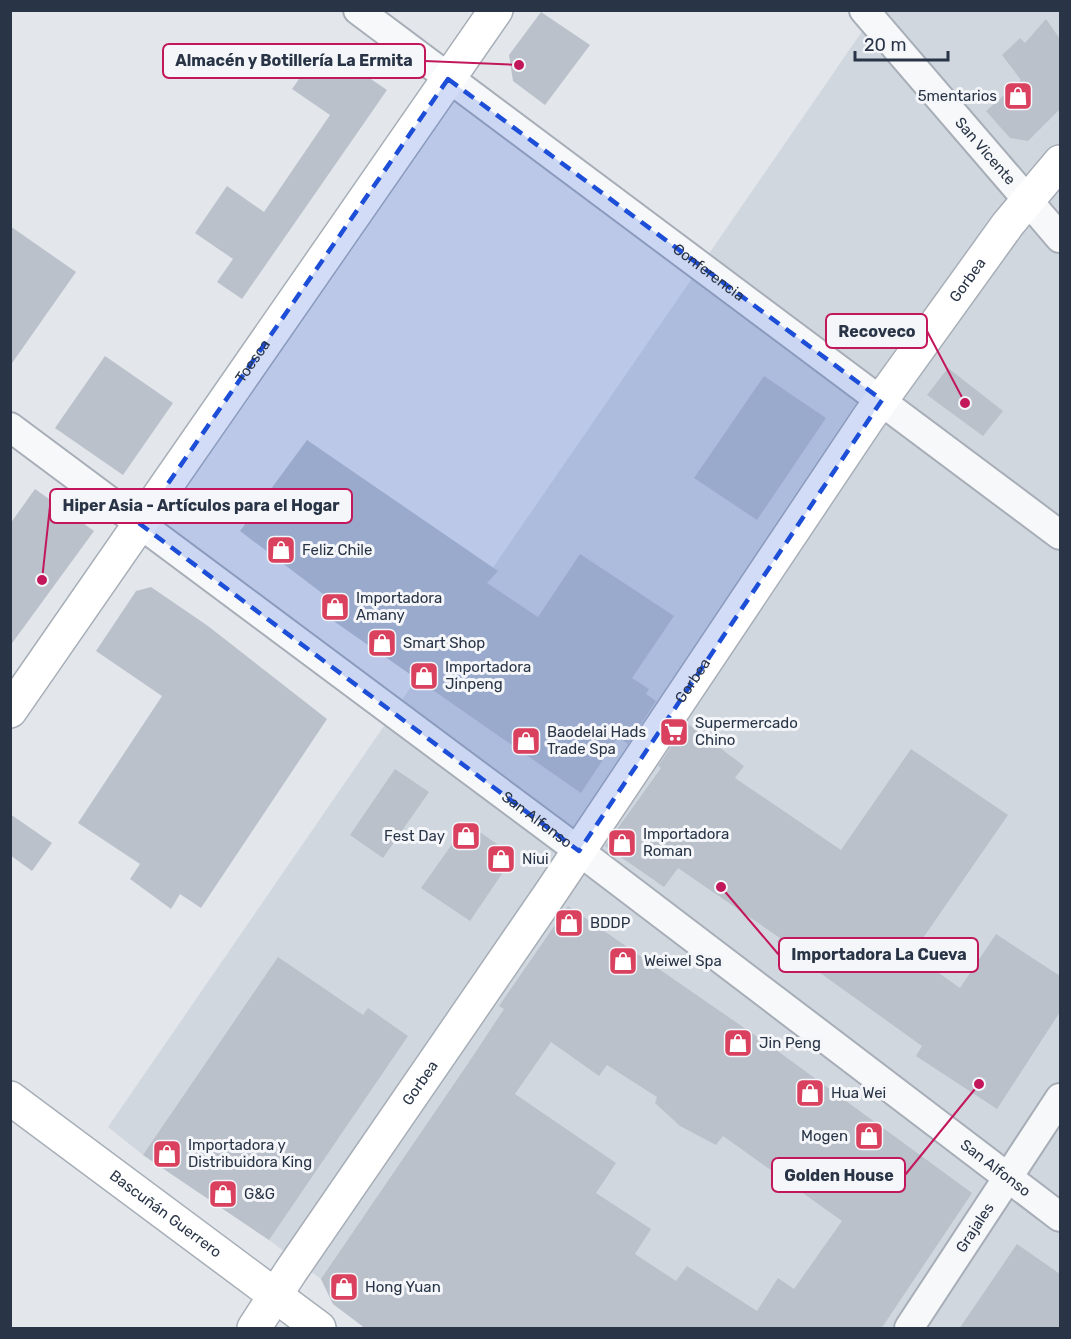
<svg xmlns="http://www.w3.org/2000/svg" width="1071" height="1339" font-family="Rubik,sans-serif">
  <rect width="100%" height="100%" fill="#e3e7ec"/>
  <polygon fill="#d1d7df" points="876,11 1060,11 1060,1328 366,1328 333,1304 321,1279 269,1240 143,1155 108,1127"/>
  <g fill="#bac1cb" fill-rule="evenodd">
    <polygon points="541,12 590,45 545,105 513,81 509,55"/>
    <polygon points="1046,19 1060,39 1060,109 1028,141 1010,138 986,111 1021,80 1002,55 1020,38 1025,43"/>
    <polygon points="322,46 387,90 242,299 217,282 233,259 195,233 227,186 264,212 330,115 292,89"/>
    <polygon points="10,226 76,272 10,366"/>
    <polygon points="105,356 173,403 123,475 55,428"/>
    <polygon points="948,368 1003,411 983,436 927,395"/>
    <polygon points="764,376 826,418 757,520 694,478"/>
    <polygon points="307,440 498,571 487,583 538,617 580,554 674,616 632,678 649,689 646,694 656,701 628,744 618,737 581,793 322,613 331,600 240,531"/>
    <polygon points="35,489 94,531 10,646 10,524"/>
    <polygon points="151,587 208,626 327,719 201,908 180,894 171,909 130,879 140,864 78,823 162,696 96,651 136,591"/>
    <polygon points="687,723 744,766 735,778 841,850 911,749 1008,815 912,954 960,988 996,934 1060,976 1060,1012 997,1109 916,1056 922,1046 777,942 780,938 678,868 664,887 605,846 661,768 658,766"/>
    <polygon points="395,769 429,792 383,858 350,835"/>
    <polygon points="10,814 52,843 32,871 10,855"/>
    <polygon points="467,823 514,856 470,921 421,888"/>
    <path d="M568,906L779,1052L972,1193L881,1329H366L333,1304L321,1279L469,1062L504,1009L499,1006ZM551,1042L599,1076L607,1065L657,1097L655,1103L680,1126L716,1145L723,1136L842,1221L794,1289L778,1278L757,1311L687,1266L676,1281L635,1254L651,1229L596,1193L616,1163L515,1094Z"/>
    <polygon points="278,957 363,1015 368,1008 408,1036 269,1240 143,1155"/>
    <polygon points="1017,1244 1060,1274 1060,1329 959,1329"/>
  </g>
  <g fill="none" stroke-linecap="round" stroke-linejoin="round">
    <g stroke="#a7aeb7" stroke-width="32">
      <g id="street">
        <path id="s1" d="M358,10L1060,535"/>
        <path id="s2" d="M864,10L1060,238"/>
        <path id="s3" d="M10,427L579,851L1060,1217"/>
        <path id="s4" d="M909,1328L1060,1098"/>
      </g>
    </g>
    <g stroke="#a7aeb7" stroke-width="36">
      <g id="secondary">
        <path id="s5" d="M10,711L496,10"/>
        <path id="s6" d="M10,1098L319,1328"/>
        <path id="s7" d="M254,1328L291,1271L552,891L869,417L1008,224L1060,162"/>
      </g>
    </g>
    <use href="#street" stroke="#f7f8fa" stroke-width="28"/>
    <use href="#secondary" stroke="#fff" stroke-width="33"/>
  </g>
  <path fill="#1d4ed8" fill-opacity="0.2" stroke="#1d4ed8" stroke-width="4.5" stroke-dasharray="12 8" stroke-linejoin="round" d="M448,79L882,400L579,851L140,524Z"/>
  <defs>
    <g id="shop-square" transform="scale(1.5)"><rect x="-9" y="-9" width="18" height="18" rx="4" fill="#d9415f" stroke="#f4f6f9"/><path d="M-5-2.5h2.3a2.7 3.5 0 0 1 5.4 0H5L5.5 6h-11ZM-1.5-2.5h3a1.5 2.3 0 0 0-3 0Z" fill="#fff"/></g>
    <g id="supermarket-square" transform="scale(1.5)"><rect x="-9" y="-9" width="18" height="18" rx="4" fill="#d9415f" stroke="#f4f6f9"/><path d="M-6-5.5h2.5l.6 2H6L4.5 2H-2.5L-4.4-4H-6ZM-1.5 3.2a1.3 1.3 0 1 0 .1 0ZM3 3.2a1.3 1.3 0 1 0 .1 0Z" fill="#fff"/></g>
  </defs>
  <g fill-rule="evenodd">
    <use href="#shop-square" x="1018" y="96"/>
    <use href="#shop-square" x="281" y="550"/>
    <use href="#shop-square" x="335" y="607"/>
    <use href="#shop-square" x="382" y="643"/>
    <use href="#shop-square" x="424" y="676"/>
    <use href="#supermarket-square" x="674" y="732"/>
    <use href="#shop-square" x="526" y="741"/>
    <use href="#shop-square" x="466" y="836"/>
    <use href="#shop-square" x="622" y="843"/>
    <use href="#shop-square" x="501" y="859"/>
    <use href="#shop-square" x="569" y="923"/>
    <use href="#shop-square" x="623" y="961"/>
    <use href="#shop-square" x="738" y="1043"/>
    <use href="#shop-square" x="810" y="1093"/>
    <use href="#shop-square" x="869" y="1136"/>
    <use href="#shop-square" x="167" y="1154"/>
    <use href="#shop-square" x="223" y="1194"/>
    <use href="#shop-square" x="344" y="1287"/>
  </g>
  <g text-anchor="middle" dominant-baseline="central" stroke-width="6" stroke-linejoin="round" paint-order="stroke">
    <g font-size="15" fill="#293547" stroke="#f4f6f9" text-anchor="start">
      <text x="997" y="96" text-anchor="end">5mentarios</text>
      <text x="302" y="550">Feliz Chile</text>
      <text x="356" y="598">Importadora<tspan x="356" dy="17">Amany</tspan></text>
      <text x="403" y="643">Smart Shop</text>
      <text x="445" y="667">Importadora<tspan x="445" dy="17">Jinpeng</tspan></text>
      <text x="695" y="723">Supermercado<tspan x="695" dy="17">Chino</tspan></text>
      <text x="547" y="732">Baodelai Hads<tspan x="547" dy="17">Trade Spa</tspan></text>
      <text x="643" y="834">Importadora<tspan x="643" dy="17">Roman</tspan></text>
      <text x="445" y="836" text-anchor="end">Fest Day</text>
      <text x="522" y="859">Niui</text>
      <text x="590" y="923">BDDP</text>
      <text x="644" y="961">Weiwel Spa</text>
      <text x="759" y="1043">Jin Peng</text>
      <text x="831" y="1093">Hua Wei</text>
      <text x="848" y="1136" text-anchor="end">Mogen</text>
      <text x="188" y="1145">Importadora y<tspan x="188" dy="17">Distribuidora King</tspan></text>
      <text x="244" y="1194">G&amp;G</text>
      <text x="365" y="1287">Hong Yuan</text>
    </g>
    <g font-size="15" fill="#293547" stroke="#f4f6f9">
      <text stroke="none"><textPath href="#s2" startOffset="186">San Vicente</textPath></text>
      <text stroke="none"><textPath href="#s1" startOffset="438">Conferencia</textPath></text>
      <text stroke="none"><textPath href="#s7" startOffset="1268">Gorbea</textPath></text>
      <text stroke="none"><textPath href="#s5" startOffset="426">Toesca</textPath></text>
      <text stroke="none"><textPath href="#s7" startOffset="782">Gorbea</textPath></text>
      <text stroke="none"><textPath href="#s3" startOffset="657">San Alfonso</textPath></text>
      <text stroke="none"><textPath href="#s7" startOffset="296">Gorbea</textPath></text>
      <text stroke="none"><textPath href="#s3" startOffset="1233">San Alfonso</textPath></text>
      <text stroke="none"><textPath href="#s6" startOffset="194">Bascuñán Guerrero</textPath></text>
      <text stroke="none"><textPath href="#s4" startOffset="120">Grajales</textPath></text>
    </g>
  </g>
  <path fill="none" stroke="#c2185b" stroke-width="2" d="M519 65L425 61M965 403L927 331M42 580L50 506M721 887L779 955M979 1084L905 1175"/>
  <g fill="#c2185b" stroke="#f4f6f9" stroke-width="2">
    <circle cx="519" cy="65" r="6"/>
    <circle cx="965" cy="403" r="6"/>
    <circle cx="42" cy="580" r="6"/>
    <circle cx="721" cy="887" r="6"/>
    <circle cx="979" cy="1084" r="6"/>
  </g>
  <g fill="#f4f6f9" stroke="#c2185b" stroke-width="2">
    <rect x="163" y="44" width="262" height="34" rx="6"/>
    <rect x="826" y="314" width="101" height="34" rx="6"/>
    <rect x="50" y="489" width="302" height="34" rx="6"/>
    <rect x="779" y="938" width="199" height="34" rx="6"/>
    <rect x="772" y="1158" width="133" height="34" rx="6"/>
  </g>
  <g font-size="16" text-anchor="middle" font-weight="bold" fill="#293547">
    <text x="294" y="66">Almacén y Botillería La Ermita</text>
    <text x="877" y="337">Recoveco</text>
    <text x="201" y="511">Hiper Asia - Artículos para el Hogar</text>
    <text x="879" y="960">Importadora La Cueva</text>
    <text x="839" y="1181">Golden House</text>
  </g>
  <rect width="1071" height="1339" fill="none" stroke="#293547" stroke-width="24"/>
  <path d="M855 51v9h93v-9" fill="none" stroke="#293547" stroke-width="3"/>
  <text x="864" y="51" font-size="18" fill="#293547" stroke="#f4f6f9" stroke-width="4.5" paint-order="stroke">20 m</text>
</svg>
